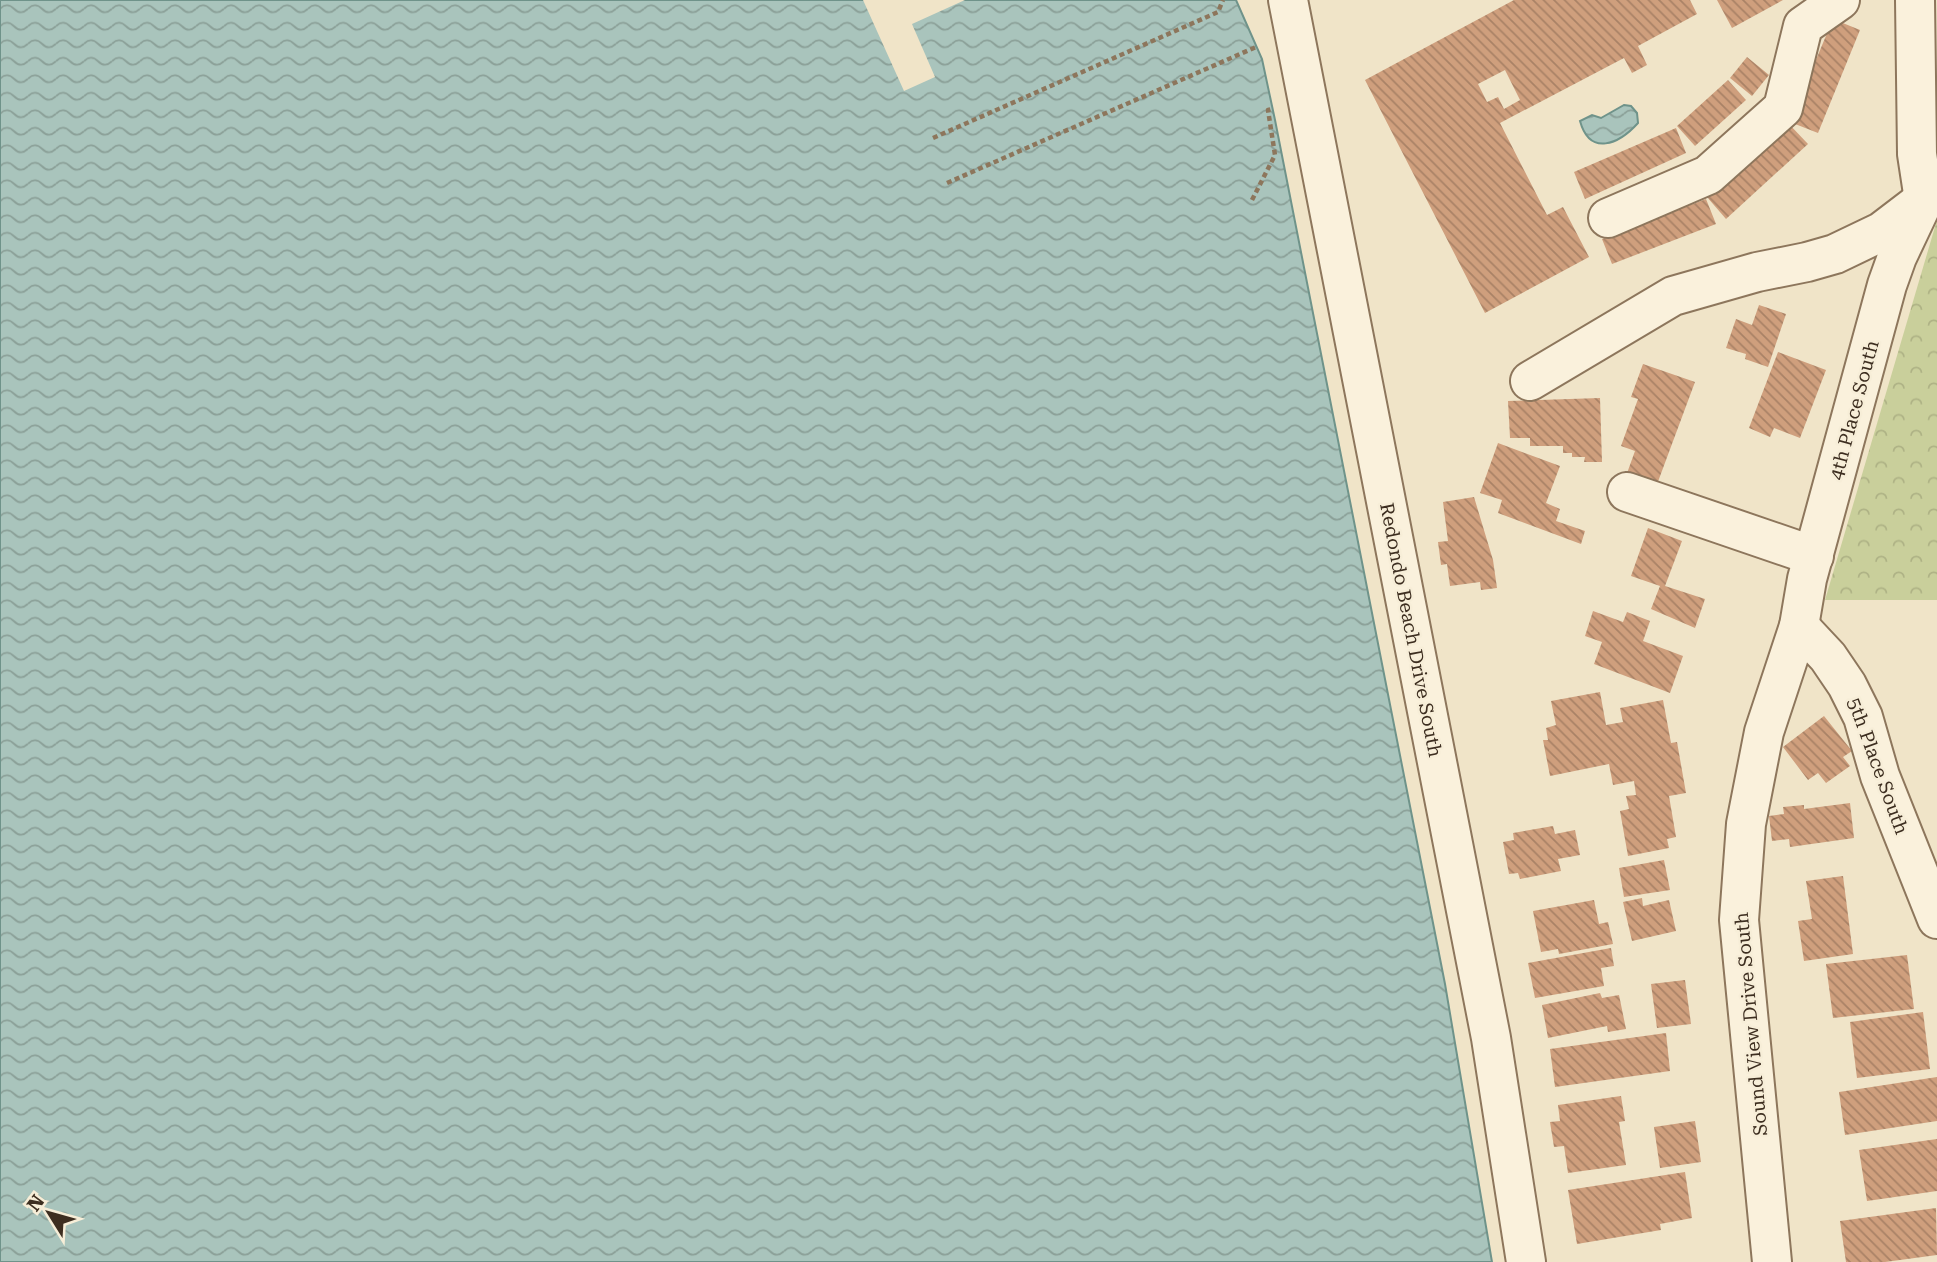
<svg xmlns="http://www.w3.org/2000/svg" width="1937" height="1262" font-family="'Roboto Serif',serif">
  <defs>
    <pattern id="forest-crowns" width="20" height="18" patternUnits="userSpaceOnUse" patternTransform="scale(1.75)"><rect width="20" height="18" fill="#c9cf9b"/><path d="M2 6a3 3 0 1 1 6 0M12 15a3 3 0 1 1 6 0" fill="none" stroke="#aeb285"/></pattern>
    <pattern id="water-waves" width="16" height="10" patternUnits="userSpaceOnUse" patternTransform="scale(1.75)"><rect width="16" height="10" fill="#a9c4bc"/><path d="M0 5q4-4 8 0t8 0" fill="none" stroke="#8ba098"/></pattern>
    <pattern id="building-back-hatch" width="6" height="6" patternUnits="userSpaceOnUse" patternTransform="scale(1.75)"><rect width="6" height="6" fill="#cf9f7d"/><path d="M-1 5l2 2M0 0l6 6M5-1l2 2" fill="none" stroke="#a98266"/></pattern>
  </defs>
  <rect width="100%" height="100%" fill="#f0e4c8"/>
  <polygon fill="url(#forest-crowns)" points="1937,220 1937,600 1825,600"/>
  <g fill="url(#water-waves)" stroke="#6f938a" stroke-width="2">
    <polygon points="0,0 1236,0 1262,59 1275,120 1445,984 1492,1262 0,1262"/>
    <path d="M1624,105L1631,106L1637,113L1638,123C1619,144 1590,157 1580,121L1592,115L1601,118Z"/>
  </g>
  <polygon fill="#f0e4c8" points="863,0 965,0 912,24 935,77 904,91"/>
  <g fill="url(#building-back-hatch)" fill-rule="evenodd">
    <path d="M1514,0H1690L1697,14L1638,46L1647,65L1632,73L1624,58L1500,123L1547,215L1563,207L1589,257L1485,313L1365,80ZM1505,70L1520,100L1504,109L1498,97L1487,102L1478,84Z"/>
    <polygon points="1717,0 1783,0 1732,28"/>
    <polygon points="1833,19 1860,30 1818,133 1790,122"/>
    <polygon points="1747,57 1769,75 1752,96 1730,78"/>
    <polygon points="1728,80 1746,100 1695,146 1677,126"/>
    <polygon points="1788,123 1808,144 1726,219 1707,197"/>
    <polygon points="1676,128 1686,153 1585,199 1574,172"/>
    <polygon points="1706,199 1716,224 1612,264 1602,239"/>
    <polygon points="1759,305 1786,314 1768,367 1745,359 1746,354 1726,348 1736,319 1752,325"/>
    <polygon points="1778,352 1826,370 1800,438 1774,428 1770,437 1749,428"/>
    <polygon points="1643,364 1695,382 1656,487 1626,476 1635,451 1621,446 1638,399 1631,397"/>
    <polygon points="1600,398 1602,462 1584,462 1585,457 1572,457 1572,453 1563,453 1563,446 1530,446 1530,438 1510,438 1508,401"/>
    <polygon points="1498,443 1560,466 1546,503 1560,509 1556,521 1585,531 1581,544 1498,513 1502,500 1480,493"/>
    <polygon points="1474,497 1493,560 1497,588 1481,590 1480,582 1450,586 1447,564 1441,565 1438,542 1448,541 1443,502"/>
    <polygon points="1648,528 1682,541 1665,586 1705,599 1695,628 1651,609 1660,586 1631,576"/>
    <polygon points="1593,611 1623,622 1627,612 1650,621 1643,641 1683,656 1670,693 1594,664 1602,642 1585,636"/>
    <polygon points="1600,692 1606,725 1623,722 1620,708 1663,700 1671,743 1677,742 1686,793 1669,796 1676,837 1667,839 1669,848 1628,856 1620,811 1629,809 1626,796 1636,795 1634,781 1613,785 1609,764 1550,776 1543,740 1548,740 1546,728 1556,725 1551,701"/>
    <polygon points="1824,716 1852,751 1843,757 1850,766 1826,783 1818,773 1808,780 1783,747"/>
    <polygon points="1850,803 1854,838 1790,847 1789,839 1772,841 1769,816 1784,814 1783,807 1804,805 1804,809"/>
    <polygon points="1553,826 1555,834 1575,830 1580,855 1558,859 1561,871 1520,879 1518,873 1509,874 1503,842 1514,840 1513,833"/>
    <polygon points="1664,860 1670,890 1624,897 1619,868"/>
    <polygon points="1843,876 1853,954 1804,961 1798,921 1812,919 1806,881"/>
    <polygon points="1642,898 1643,906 1669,900 1676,931 1632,941 1623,902"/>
    <polygon points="1594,900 1599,924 1608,922 1613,944 1559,954 1558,949 1541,952 1533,911"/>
    <polygon points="1611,948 1614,966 1601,968 1604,986 1535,998 1528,963"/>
    <polygon points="1907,955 1914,1009 1833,1018 1826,964"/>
    <polygon points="1685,980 1691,1024 1657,1028 1651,984"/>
    <polygon points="1600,993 1602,998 1619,995 1626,1029 1608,1032 1607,1026 1548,1038 1542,1005"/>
    <polygon points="1923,1012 1930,1069 1857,1078 1850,1022"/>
    <polygon points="1666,1033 1670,1071 1555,1087 1550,1049"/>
    <polygon points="1937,1077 1937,1121 1845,1135 1839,1092"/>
    <polygon points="1621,1096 1625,1121 1619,1122 1626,1165 1568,1173 1564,1146 1554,1147 1550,1122 1560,1121 1558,1105"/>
    <polygon points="1695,1121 1701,1162 1660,1168 1654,1127"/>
    <polygon points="1937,1139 1937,1191 1867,1201 1859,1150"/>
    <polygon points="1685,1172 1692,1218 1660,1224 1661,1230 1577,1244 1568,1190"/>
    <polygon points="1936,1208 1937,1255 1885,1262 1846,1262 1840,1221"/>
  </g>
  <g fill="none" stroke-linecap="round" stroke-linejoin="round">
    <g stroke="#8d765c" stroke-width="42">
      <g id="minor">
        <polyline points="1288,0 1491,1038 1526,1262"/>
        <polyline points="1608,218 1708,175 1783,108 1803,26 1840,0"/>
        <polyline points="1530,381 1673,296 1757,272 1807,262 1835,254 1881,232 1919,203"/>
        <polyline points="1627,492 1814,556"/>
        <polyline points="1799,626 1828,657 1847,685 1863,717 1880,776 1937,919"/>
        <polyline points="1772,1262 1739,920 1746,824 1764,732 1799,626 1807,579 1887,285 1897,257 1924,200 1917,154 1915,0"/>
      </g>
    </g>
    <g stroke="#8d765c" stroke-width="4.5" stroke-dasharray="5 3.5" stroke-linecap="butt">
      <polyline points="933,138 1218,12 1223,0"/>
      <polyline points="947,183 1256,47"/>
      <polyline points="1252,200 1275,155 1268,110 1272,109"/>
    </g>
    <use href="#minor" stroke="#faf1dc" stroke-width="38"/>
  </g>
  <g text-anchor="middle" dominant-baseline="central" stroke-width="5" stroke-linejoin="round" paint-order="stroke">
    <g font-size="19" fill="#3d2e20" stroke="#f7eed8">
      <text transform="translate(1854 410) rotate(-75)">4th Place South</text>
      <text transform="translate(1411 630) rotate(79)">Redondo Beach Drive South</text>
      <text transform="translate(1878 766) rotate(70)">5th Place South</text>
      <text transform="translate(1751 1024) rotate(-95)">Sound View Drive South</text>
    </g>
  </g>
  <g transform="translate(49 1213) rotate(307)" stroke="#f7eed8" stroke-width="5" paint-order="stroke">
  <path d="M0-5L12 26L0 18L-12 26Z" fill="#3d2e20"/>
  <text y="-10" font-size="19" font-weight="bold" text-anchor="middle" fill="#3d2e20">N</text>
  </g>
</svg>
